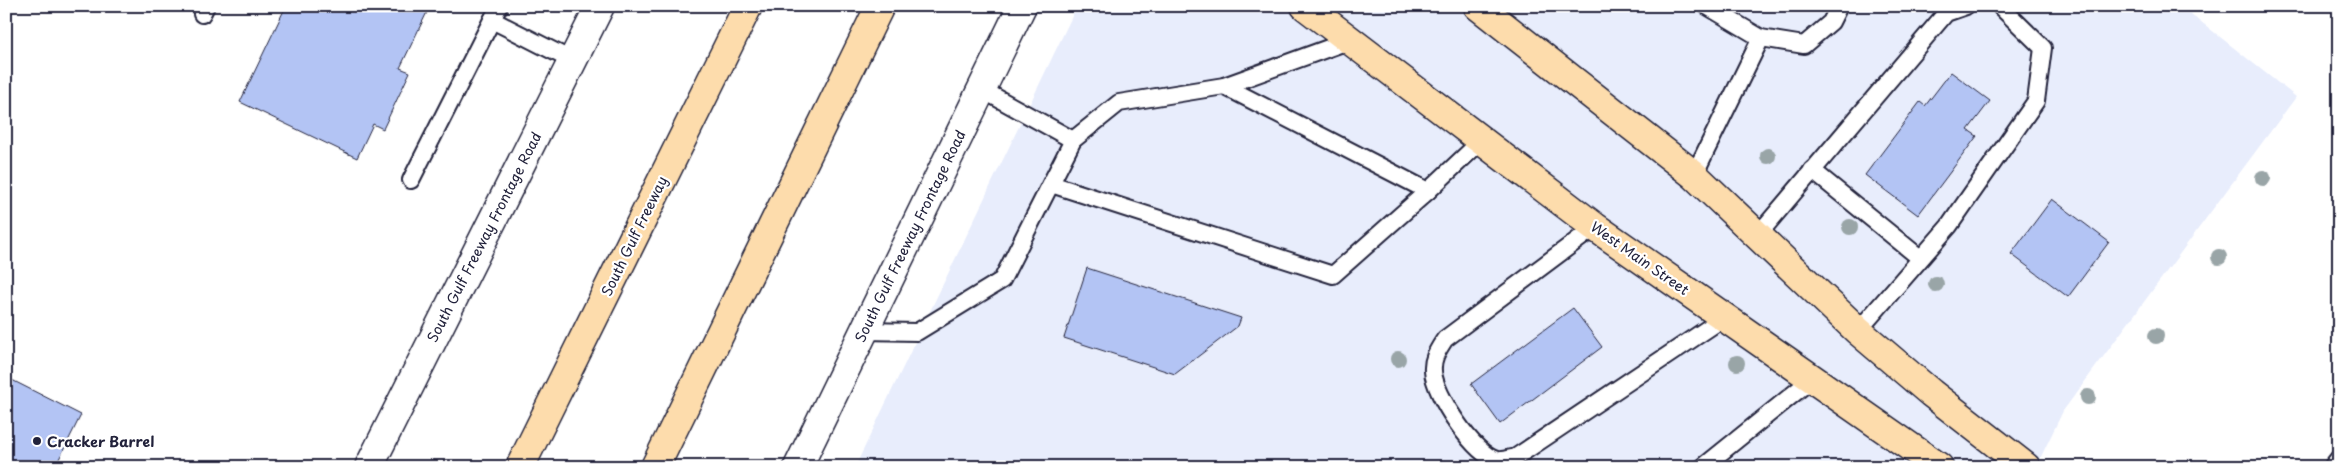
<svg xmlns="http://www.w3.org/2000/svg" width="2345" height="473" font-family="'Playpen Sans',sans-serif">
  <rect width="100%" height="100%" fill="#fff"/>
  <filter id="ink" filterUnits="userSpaceOnUse"><feTurbulence type="fractalNoise" baseFrequency=".02" numOctaves="2"/><feDisplacementMap in="SourceGraphic" scale="10" xChannelSelector="R" yChannelSelector="G"/><feConvolveMatrix kernelMatrix="1 2 1 2 8 2 1 2 1" color-interpolation-filters="sRGB"/></filter>
  <g filter="url(#ink)">
    <polygon fill="#e8edfc" points="1077,6 2181,6 2296,97 2063,411 2036,467 855,467"/>
    <g fill="#b3c4f4" stroke="#22223b">
      <polygon points="286,6 430,6 400,68 410,72 383,129 373,124 357,158 240,102"/>
      <polygon points="1951,72 1990,101 1968,130 1977,136 1918,215 1865,175 1920,102 1925,106"/>
      <polygon points="2052,199 2109,242 2068,297 2011,254"/>
      <polygon points="1087,268 1241,318 1238,326 1175,374 1064,338"/>
      <polygon points="1573,308 1602,347 1500,424 1471,384"/>
      <polygon points="6,377 81,415 55,467 6,467"/>
    </g>
    <g fill="none" stroke-linecap="round" stroke-linejoin="round">
      <g stroke="#22223b" stroke-width="20">
        <g id="service">
          <polyline points="1707,6 1761,38 1804,45 1831,22 1839,6"/>
          <polyline points="202,14 206,6"/>
          <polyline points="492,20 573,61"/>
          <polyline points="1224,86 1428,191 1481,141"/>
          <polyline points="981,89 1073,140"/>
          <polyline points="1812,170 1920,258"/>
          <polyline points="1694,175 1761,38"/>
          <polyline points="411,180 499,6"/>
          <polyline points="1051,184 1333,275 1428,191"/>
          <path d="M1595,227L1445,339C1438,350 1432,358 1433,371C1434,394 1474,455 1497,460C1502,461 1511,458 1516,457L1725,317"/>
          <polyline points="1757,236 1946,13 1966,6"/>
          <polyline points="864,331 917,332 1002,280 1073,140 1119,103 1224,86 1348,41"/>
          <polyline points="1858,331 1949,226 2036,101 2043,48 2000,6"/>
          <polyline points="1703,467 1812,379"/>
          <polyline points="2332,467 2339,458"/>
        </g>
      </g>
      <g stroke="#22223b" stroke-width="31">
        <g id="secondary">
          <polyline points="369,467 600,6"/>
          <polyline points="798,467 1022,6"/>
        </g>
      </g>
      <g stroke="#22223b" stroke-width="31">
        <g id="primary">
          <polyline points="1305,6 1595,227 1939,467"/>
          <polyline points="1478,6 1694,175 1858,331 1931,393 2026,467"/>
        </g>
      </g>
      <g stroke="#22223b" stroke-width="31">
        <g id="motorway">
          <polyline points="520,467 748,6"/>
          <polyline points="655,467 880,6"/>
        </g>
      </g>
      <use href="#service" stroke="#fff" stroke-width="16"/>
      <use href="#secondary" stroke="#fff" stroke-width="28"/>
      <use href="#primary" stroke="#fddcac" stroke-width="28"/>
      <use href="#motorway" stroke="#fddcac" stroke-width="28"/>
    </g>
    <g fill="#99a5a7">
      <circle cx="1768" cy="156" r="8"/>
      <circle cx="2263" cy="178" r="8"/>
      <circle cx="1850" cy="227" r="8"/>
      <circle cx="2219" cy="257" r="8"/>
      <circle cx="1936" cy="284" r="8"/>
      <circle cx="2156" cy="336" r="8"/>
      <circle cx="1398" cy="359" r="8"/>
      <circle cx="1737" cy="363" r="8"/>
      <circle cx="2088" cy="397" r="8"/>
    </g>
  </g>
  <circle fill="#22223b" stroke="#fff" stroke-width="2" cx="37" cy="441" r="5"/>
  <g text-anchor="middle" dominant-baseline="central" stroke-width="4.5" stroke-linejoin="round" paint-order="stroke">
    <g font-size="14" fill="#22223b" stroke="#fff">
      <text transform="translate(634 236) rotate(-64)">South Gulf Freeway</text>
      <text transform="translate(910 236) rotate(-64)">South Gulf Freeway Frontage Road</text>
      <text transform="translate(484 237) rotate(-63)">South Gulf Freeway Frontage Road</text>
      <text transform="translate(1640 258) rotate(35)">West Main Street</text>
    </g>
    <g font-size="14" font-weight="bold" fill="#22223b" stroke="#fff" text-anchor="start">
      <text x="47" y="441">Cracker Barrel</text>
    </g>
  </g>
  <rect width="2345" height="473" fill="none" stroke="#fff" stroke-width="25"/>
  <rect x="12" y="12" width="2320" height="448" fill="none" stroke="#22223b" stroke-width="2" filter="url(#ink)"/>
</svg>
